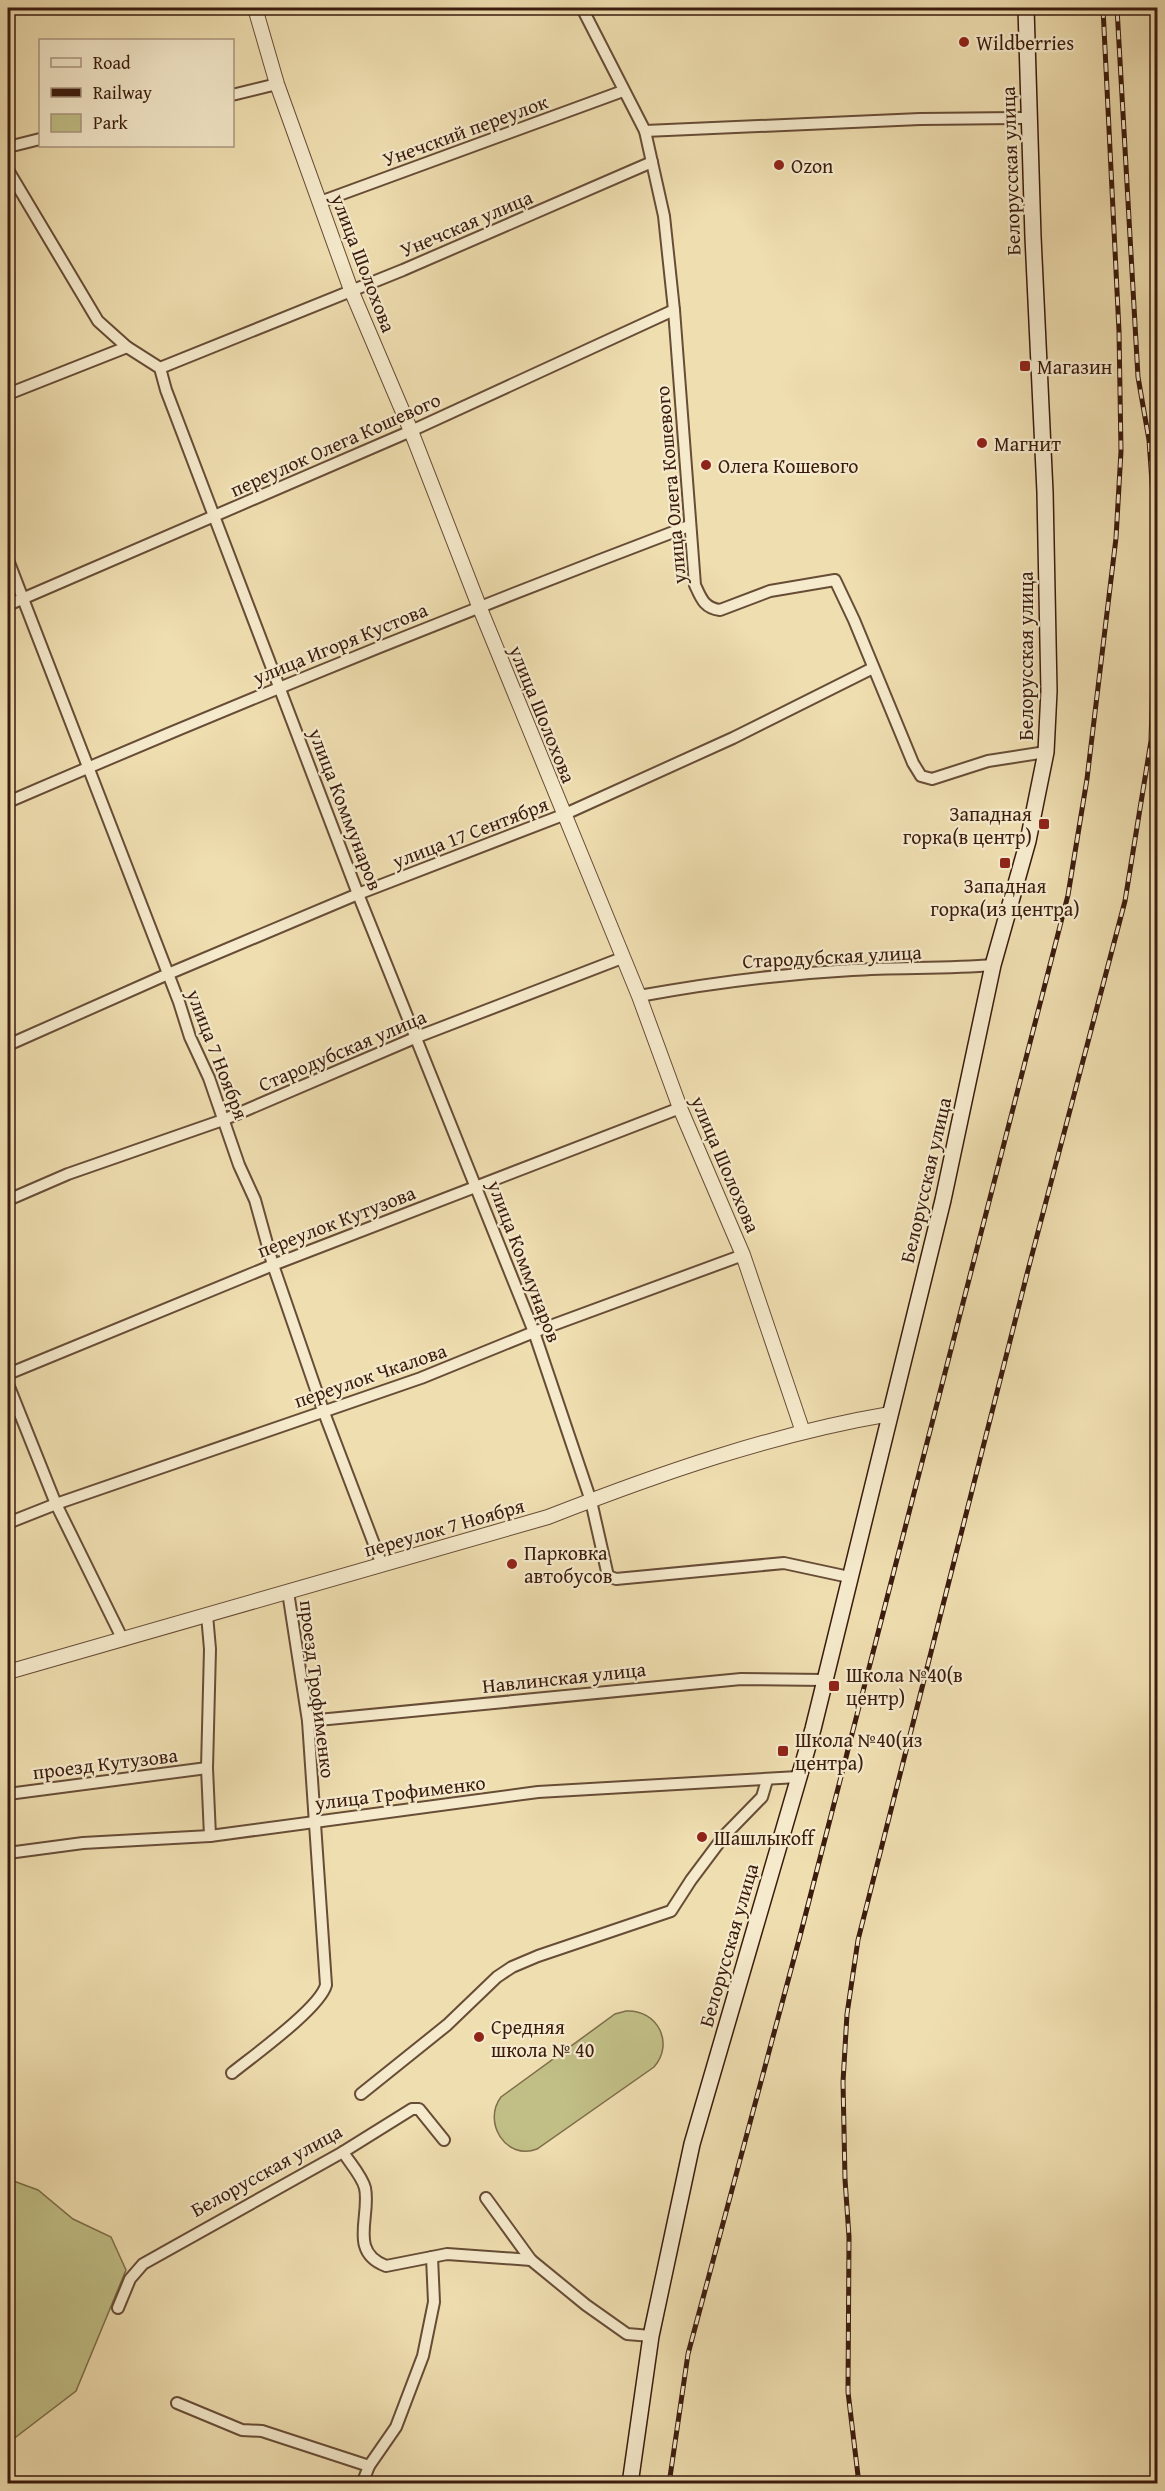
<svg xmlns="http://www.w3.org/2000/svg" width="1165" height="2491" font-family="'Gentium Book Plus',serif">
  <rect width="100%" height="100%" fill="#efdeb0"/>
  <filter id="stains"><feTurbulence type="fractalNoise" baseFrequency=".00333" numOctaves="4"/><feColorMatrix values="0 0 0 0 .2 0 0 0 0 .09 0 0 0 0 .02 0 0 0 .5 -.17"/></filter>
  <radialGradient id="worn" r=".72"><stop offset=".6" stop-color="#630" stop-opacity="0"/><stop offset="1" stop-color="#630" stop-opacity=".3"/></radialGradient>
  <g fill="#c1bf86" stroke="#7e6d4a" stroke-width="1.5">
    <path d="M626,2011C657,2009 675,2043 654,2067L537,2149C506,2161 482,2122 501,2097L615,2014Z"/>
    <polygon points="8,2179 38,2190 73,2219 111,2237 126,2270 76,2391 8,2443"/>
  </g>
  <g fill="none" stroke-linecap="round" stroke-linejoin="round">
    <g stroke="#674c36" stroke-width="14">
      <g id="minor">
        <path d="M582,8L645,131L664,216L674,310L695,585C701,598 704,608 720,610L770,591L835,580L854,620L913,763L921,776L932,779L988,761L1046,752"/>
        <polyline points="232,95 277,84"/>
        <polyline points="645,131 920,119 1029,118"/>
        <polyline points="8,147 40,139"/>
        <polyline points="8,170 98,321 127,347 160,368 166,390 358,894 534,1332 591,1501 608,1576 616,1579 784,1563 849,1577"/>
        <polyline points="320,202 623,91"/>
        <polyline points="160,368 403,270 652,162"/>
        <polyline points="8,394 127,347"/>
        <polyline points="8,560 179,1002 190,1037 209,1078 239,1165 255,1200 273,1265 323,1410 382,1565"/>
        <polyline points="8,605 411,431 674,310"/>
        <path d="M8,802C233,705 460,613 689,526"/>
        <path d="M639,996C710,983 780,974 852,970C899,967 946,969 993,965"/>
        <polyline points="8,1045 168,974 358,894 563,815 733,738 873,668"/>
        <polyline points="8,1200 68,1174 223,1120 417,1037 622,958"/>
        <polyline points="8,1374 273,1265 680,1108"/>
        <polyline points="8,1384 56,1504 123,1640"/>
        <polyline points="8,1523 56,1504 421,1378 534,1332 743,1255"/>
        <polyline points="207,1615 210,1649 207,1768 210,1836"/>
        <polyline points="308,1721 741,1679 824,1680"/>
        <polyline points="8,1794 207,1768"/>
        <polyline points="8,1853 83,1843 210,1836 538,1792 798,1777"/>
        <path d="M232,2073C253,2056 320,2008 326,1985L308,1721L288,1592"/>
        <polyline points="361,2094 447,2025 497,1977 512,1967 538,1956 671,1911 691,1880 724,1836 762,1797 767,1780"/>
        <path d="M343,2152C349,2162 362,2176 365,2188C371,2216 348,2252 386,2266L447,2254L531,2260"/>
        <polyline points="486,2198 531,2260 586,2305 627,2334 651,2336"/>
        <polyline points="118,2308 130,2279 143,2264 343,2152 412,2109 419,2109 444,2140"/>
        <polyline points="177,2403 242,2430 262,2431 369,2466"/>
        <polyline points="362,2484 369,2466 396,2427 423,2356 434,2302 432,2257"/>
      </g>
    </g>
    <g stroke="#674c36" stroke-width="16">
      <g id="tertiary">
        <polyline points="255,8 277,84 351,290 411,431 479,606 639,996 680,1108 743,1255 803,1432"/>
        <path d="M8,1672L548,1517C658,1474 772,1434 890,1414"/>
      </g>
    </g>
    <g stroke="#3a1b0e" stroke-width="18">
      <polyline id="secondary" points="630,2484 651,2336 692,2144 813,1729 943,1200 993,965 1028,841 1046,752 1049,691 1045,492 1033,237 1026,8"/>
    </g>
    <use href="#minor" stroke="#f5eacc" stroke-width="10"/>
    <use href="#tertiary" stroke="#f5eacc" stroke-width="14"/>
    <use href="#secondary" stroke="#f5eacc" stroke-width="15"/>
    <g stroke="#3a1b0e" stroke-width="5">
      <g id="rail">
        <polyline points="669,2484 688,2354 800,1936 1068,895 1087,779 1116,538 1121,451 1119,331 1103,8"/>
        <polyline points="859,2484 848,2392 849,2237 845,2179 843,2082 847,2014 858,1940 1028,1270 1125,901 1151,741 1154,637 1153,496 1149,440 1138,377 1117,8"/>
      </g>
    </g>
    <use href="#rail" stroke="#f5eacc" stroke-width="3" stroke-dasharray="9" stroke-linecap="butt"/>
  </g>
  <g fill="#8f2418" stroke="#f5eacc" stroke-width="2">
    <circle cx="964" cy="42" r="6"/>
    <circle cx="779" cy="165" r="6"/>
    <rect x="1019" y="360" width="12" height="12" rx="3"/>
    <circle cx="982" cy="443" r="6"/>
    <circle cx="706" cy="465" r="6"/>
    <rect x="1038" y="818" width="12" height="12" rx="3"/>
    <rect x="999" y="857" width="12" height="12" rx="3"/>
    <circle cx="512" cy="1564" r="6"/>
    <rect x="828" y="1680" width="12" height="12" rx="3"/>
    <rect x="777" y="1745" width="12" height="12" rx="3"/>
    <circle cx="702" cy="1837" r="6"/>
    <circle cx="479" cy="2037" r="6"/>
  </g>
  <g text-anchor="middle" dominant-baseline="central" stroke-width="4.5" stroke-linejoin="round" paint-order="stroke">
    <g font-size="20" fill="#3a1b0e" stroke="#f5eacc" text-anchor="start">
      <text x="976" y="42">Wildberries</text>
      <text x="791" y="165">Ozon</text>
      <text x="1037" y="366">Магазин</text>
      <text x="994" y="443">Магнит</text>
      <text x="718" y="465">Олега Кошевого</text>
      <text x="1032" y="813" text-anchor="end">Западная<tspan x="1032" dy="23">горка(в центр)</tspan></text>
      <text x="1005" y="885" text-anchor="middle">Западная<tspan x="1005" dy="23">горка(из центра)</tspan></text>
      <text x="524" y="1552">Парковка<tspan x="524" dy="23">автобусов</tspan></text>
      <text x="846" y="1674">Школа №40(в<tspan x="846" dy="23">центр)</tspan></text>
      <text x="795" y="1739">Школа №40(из<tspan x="795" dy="23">центра)</tspan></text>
      <text x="714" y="1837">Шашлыкоff</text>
      <text x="491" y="2026">Средняя<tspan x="491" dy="23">школа № 40</tspan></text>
    </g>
    <g font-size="20" fill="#3a1b0e" stroke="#f5eacc">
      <text transform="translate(465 130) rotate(-20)">Унечский переулок</text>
      <text transform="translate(1010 171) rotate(-92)">Белорусская улица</text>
      <text transform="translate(466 223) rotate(-23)">Унечская улица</text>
      <text transform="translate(364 263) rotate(69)">улица Шолохова</text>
      <text transform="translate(335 444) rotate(-24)">переулок Олега Кошевого</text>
      <text transform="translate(670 485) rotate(-95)">улица Олега Кошевого</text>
      <text transform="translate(340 643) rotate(-22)">улица Игоря Кустова</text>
      <text transform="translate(1025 656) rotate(-90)">Белорусская улица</text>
      <text transform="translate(543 714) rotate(68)">улица Шолохова</text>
      <text transform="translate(346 809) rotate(69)">улица Коммунаров</text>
      <text transform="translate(470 832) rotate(-21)">улица 17 Сентября</text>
      <text transform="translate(832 956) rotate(-3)">Стародубская улица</text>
      <text transform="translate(342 1050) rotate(-23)">Стародубская улица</text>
      <text transform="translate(218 1054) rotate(69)">улица 7 Ноября</text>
      <text transform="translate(726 1164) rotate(67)">улица Шолохова</text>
      <text transform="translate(925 1180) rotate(-77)">Белорусская улица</text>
      <text transform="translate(336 1221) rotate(-21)">переулок Кутузова</text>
      <text transform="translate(525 1261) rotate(69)">улица Коммунаров</text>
      <text transform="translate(370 1375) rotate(-19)">переулок Чкалова</text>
      <text transform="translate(444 1527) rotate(-16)">переулок 7 Ноября</text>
      <text transform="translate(564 1677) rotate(-6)">Навлинская улица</text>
      <text transform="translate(318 1689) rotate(83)">проезд Трофименко</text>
      <text transform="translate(105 1763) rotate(-7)">проезд Кутузова</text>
      <text transform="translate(400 1792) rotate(-7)">улица Трофименко</text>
      <text transform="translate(728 1945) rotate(-74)">Белорусская улица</text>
      <text transform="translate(266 2170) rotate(-29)">Белорусская улица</text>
    </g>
  </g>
  <rect width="1165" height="2491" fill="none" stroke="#efdeb0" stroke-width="30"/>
  <rect x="9" y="9" width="1147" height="2473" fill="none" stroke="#3a1b0e" stroke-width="3"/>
  <rect x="15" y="15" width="1135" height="2461" fill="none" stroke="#3a1b0e" stroke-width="1.5"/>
  <rect x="39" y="39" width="195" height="108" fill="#f5eacc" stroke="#aa9780" stroke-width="1.5"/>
  <rect x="51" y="58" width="30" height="9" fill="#f5eacc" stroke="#aa9780" stroke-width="1.5"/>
  <text x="93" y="69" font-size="18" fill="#3a1b0e">Road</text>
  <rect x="51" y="88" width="30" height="9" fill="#3a1b0e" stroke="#aa9780" stroke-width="1.5"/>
  <text x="93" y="99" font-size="18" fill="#3a1b0e">Railway</text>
  <rect x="51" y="114" width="30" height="18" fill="#c1bf86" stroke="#aa9780" stroke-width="1.5"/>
  <text x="93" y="129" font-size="18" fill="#3a1b0e">Park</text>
  <rect width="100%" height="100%" filter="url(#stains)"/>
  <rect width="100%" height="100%" fill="url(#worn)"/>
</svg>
